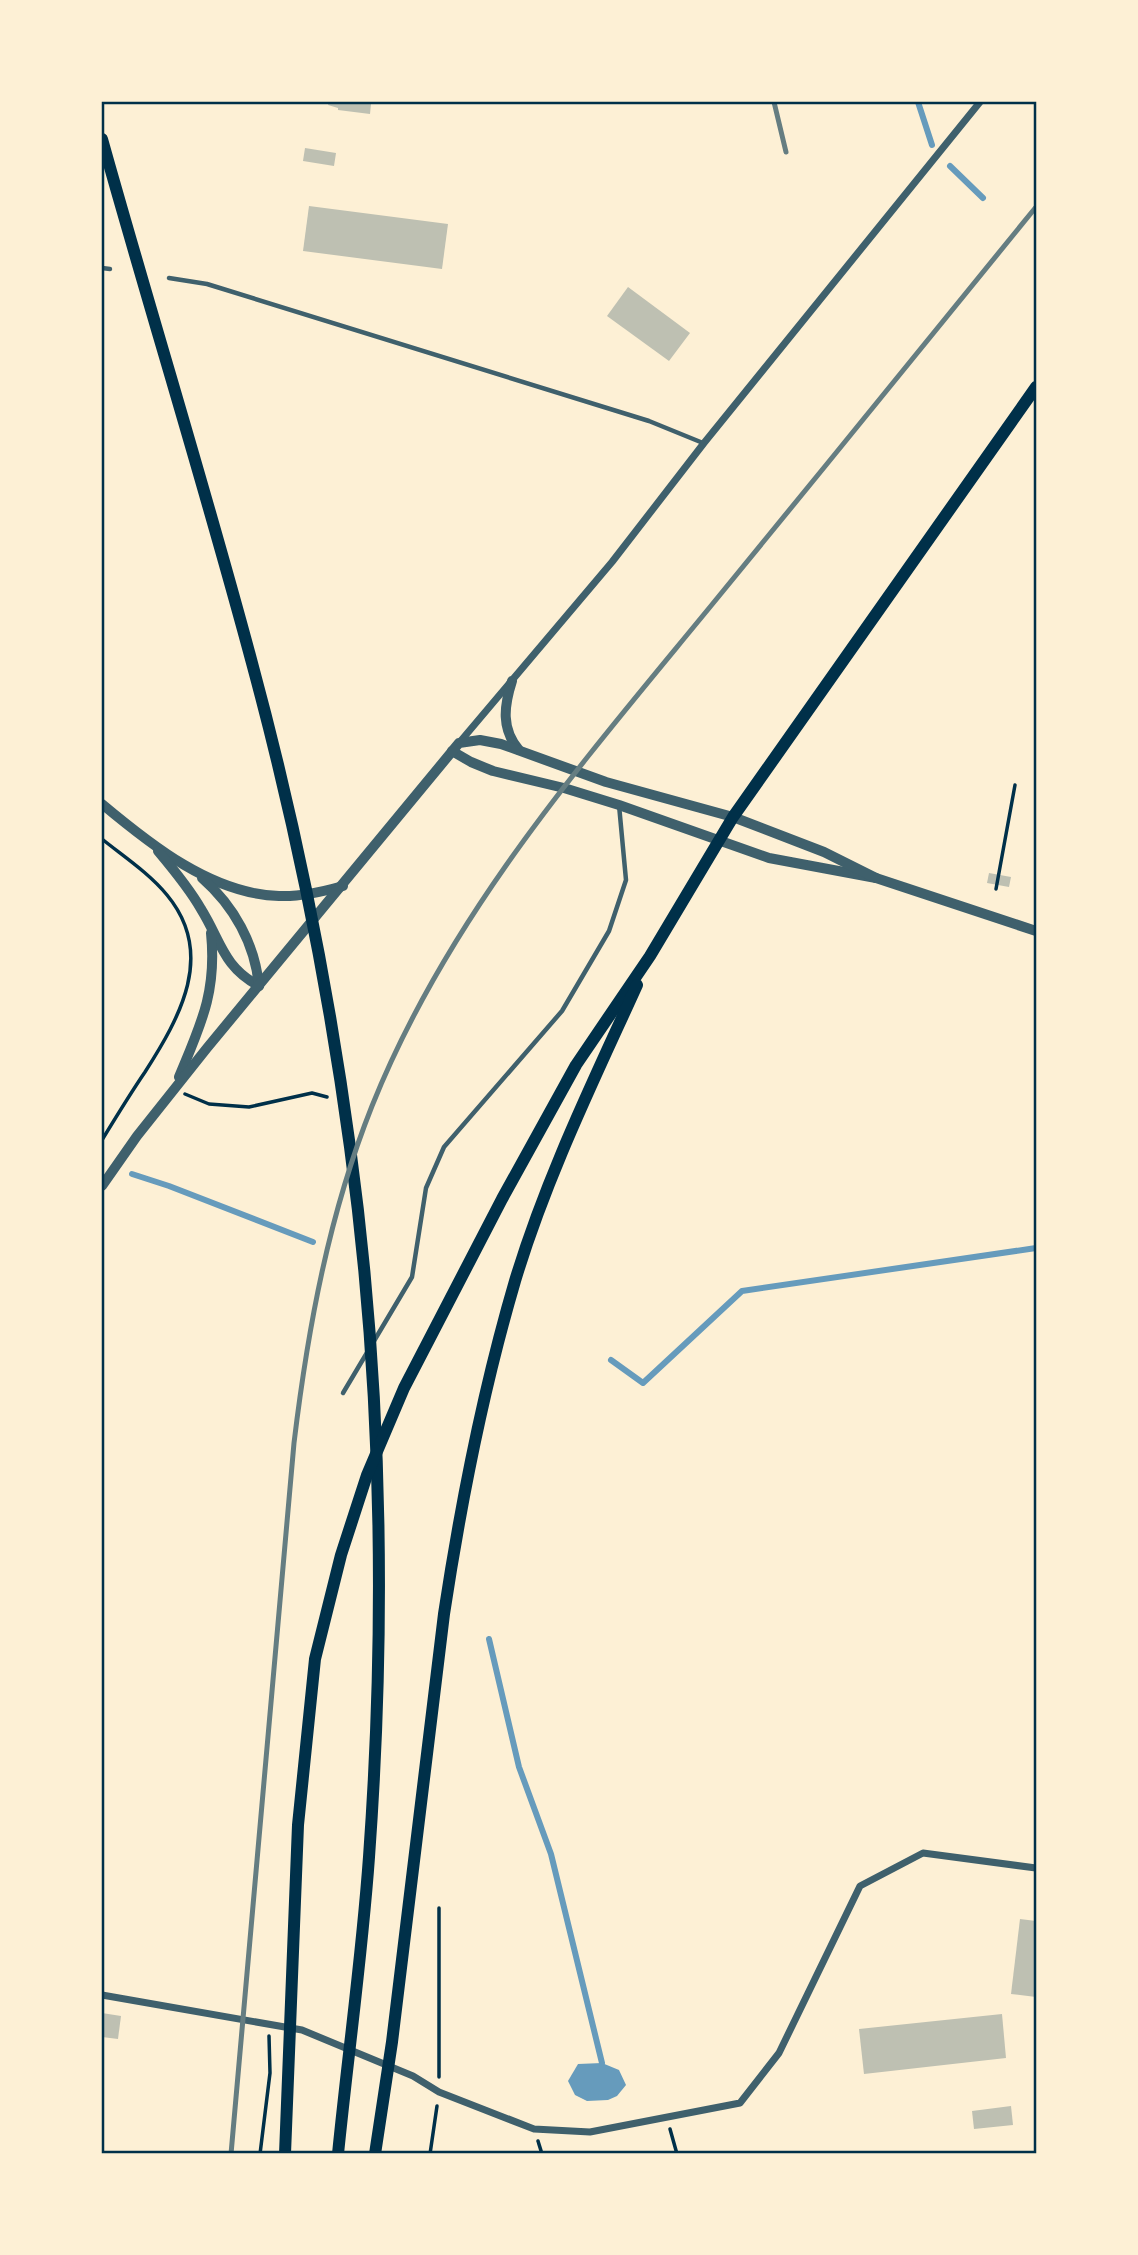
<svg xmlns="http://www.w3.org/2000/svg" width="1138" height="2255" font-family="'Exo 2',sans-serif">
  <rect width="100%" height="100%" fill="#fdf0d5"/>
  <polygon fill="#669bbc" points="602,2063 619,2070 626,2085 617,2096 608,2100 587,2101 575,2095 568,2081 578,2064"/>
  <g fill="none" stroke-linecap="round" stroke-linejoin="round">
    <g stroke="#669bbc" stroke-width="6">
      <polyline points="918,102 932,145"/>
      <polyline points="950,166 983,198"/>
      <polyline points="132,1174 169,1186 313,1242"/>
      <polyline points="611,1360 643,1383 742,1291 1036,1248"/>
      <polyline points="489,1639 519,1767 551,1854 602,2063"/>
    </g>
  </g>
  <g fill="#bec0b2">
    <polygon points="329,102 371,104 370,114 338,110 338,108 328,105"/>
    <polygon points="305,148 336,153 334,166 303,161"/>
    <polygon points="309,206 448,224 442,269 303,251"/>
    <polygon points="628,287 690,333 669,361 607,316"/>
    <polygon points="989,873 1011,877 1009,887 987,883"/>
    <polygon points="1020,1919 1036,1921 1036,1997 1011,1994"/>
    <polygon points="102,2013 121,2016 118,2039 102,2037"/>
    <polygon points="1002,2014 1006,2058 864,2074 859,2029"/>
    <polygon points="1011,2106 1013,2125 974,2129 972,2111"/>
  </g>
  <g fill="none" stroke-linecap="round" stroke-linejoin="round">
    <g stroke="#003049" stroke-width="3.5">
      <path d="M102,839C123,856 149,873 167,895C216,954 180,1017 145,1072C130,1094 116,1117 102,1140"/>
      <polyline points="996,889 1015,785"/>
      <polyline points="185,1094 209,1104 249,1107 312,1093 327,1097"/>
      <polyline points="439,1908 439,2077"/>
      <polyline points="670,2129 677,2154"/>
      <polyline points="538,2141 542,2154"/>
      <polyline points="260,2154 270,2073 269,2036"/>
      <polyline points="430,2154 437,2106"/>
    </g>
    <g stroke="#3f606c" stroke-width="4.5">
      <polyline points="102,268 110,269"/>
      <polyline points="169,278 207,284 649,421 703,443"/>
      <polyline points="374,1341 412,1277 426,1188 444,1147 562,1011 609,931 626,880 619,805"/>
      <polyline points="343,1393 368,1351"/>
    </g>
    <g stroke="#3f606c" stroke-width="7">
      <polyline points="459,743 612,562 704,443 980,102"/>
      <polyline points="102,1995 302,2030 413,2076 439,2092 534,2129 590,2132 740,2103 779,2053 860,1886 923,1853 1036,1868"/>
    </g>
    <g stroke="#3f606c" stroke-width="10">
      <path d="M512,681C504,706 501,729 519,750"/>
      <polyline points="452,751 471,762 493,771 564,788 619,805 769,858 876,878 1036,931"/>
      <path d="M102,804C151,845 212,894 279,896C301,897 322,892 343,886"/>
      <path d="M158,851C174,870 189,888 201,909C221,941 223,967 259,986"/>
      <path d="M202,878C234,906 255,944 259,986"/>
      <path d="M179,1077C201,1024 217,992 211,933"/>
      <polyline points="102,1186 137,1136 207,1048 459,743 480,740 501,744 606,782 733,817 824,852 876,878"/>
    </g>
    <g stroke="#003049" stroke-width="12">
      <path d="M102,139C151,314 205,487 252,663C295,822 328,984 350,1147C382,1381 386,1621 369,1857C362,1956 348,2054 338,2154"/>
      <polyline points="285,2154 298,1825 315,1659 341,1555 367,1475 404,1388 502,1199 576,1065 650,956 733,817 1036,387"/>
      <path d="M375,2154L392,2042L444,1614C461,1502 483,1390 515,1281C546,1178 593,1082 637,985"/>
    </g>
    <g stroke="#657d81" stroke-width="5">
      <polyline points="774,102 786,152"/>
      <path d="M231,2154L294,1443C308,1327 329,1214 372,1106C448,916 582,763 710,607C819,474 928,340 1036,207"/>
    </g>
  </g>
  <rect width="1138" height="2255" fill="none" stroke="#fdf0d5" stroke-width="206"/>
  <rect x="103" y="103" width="932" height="2049" fill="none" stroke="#003049" stroke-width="2.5"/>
</svg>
